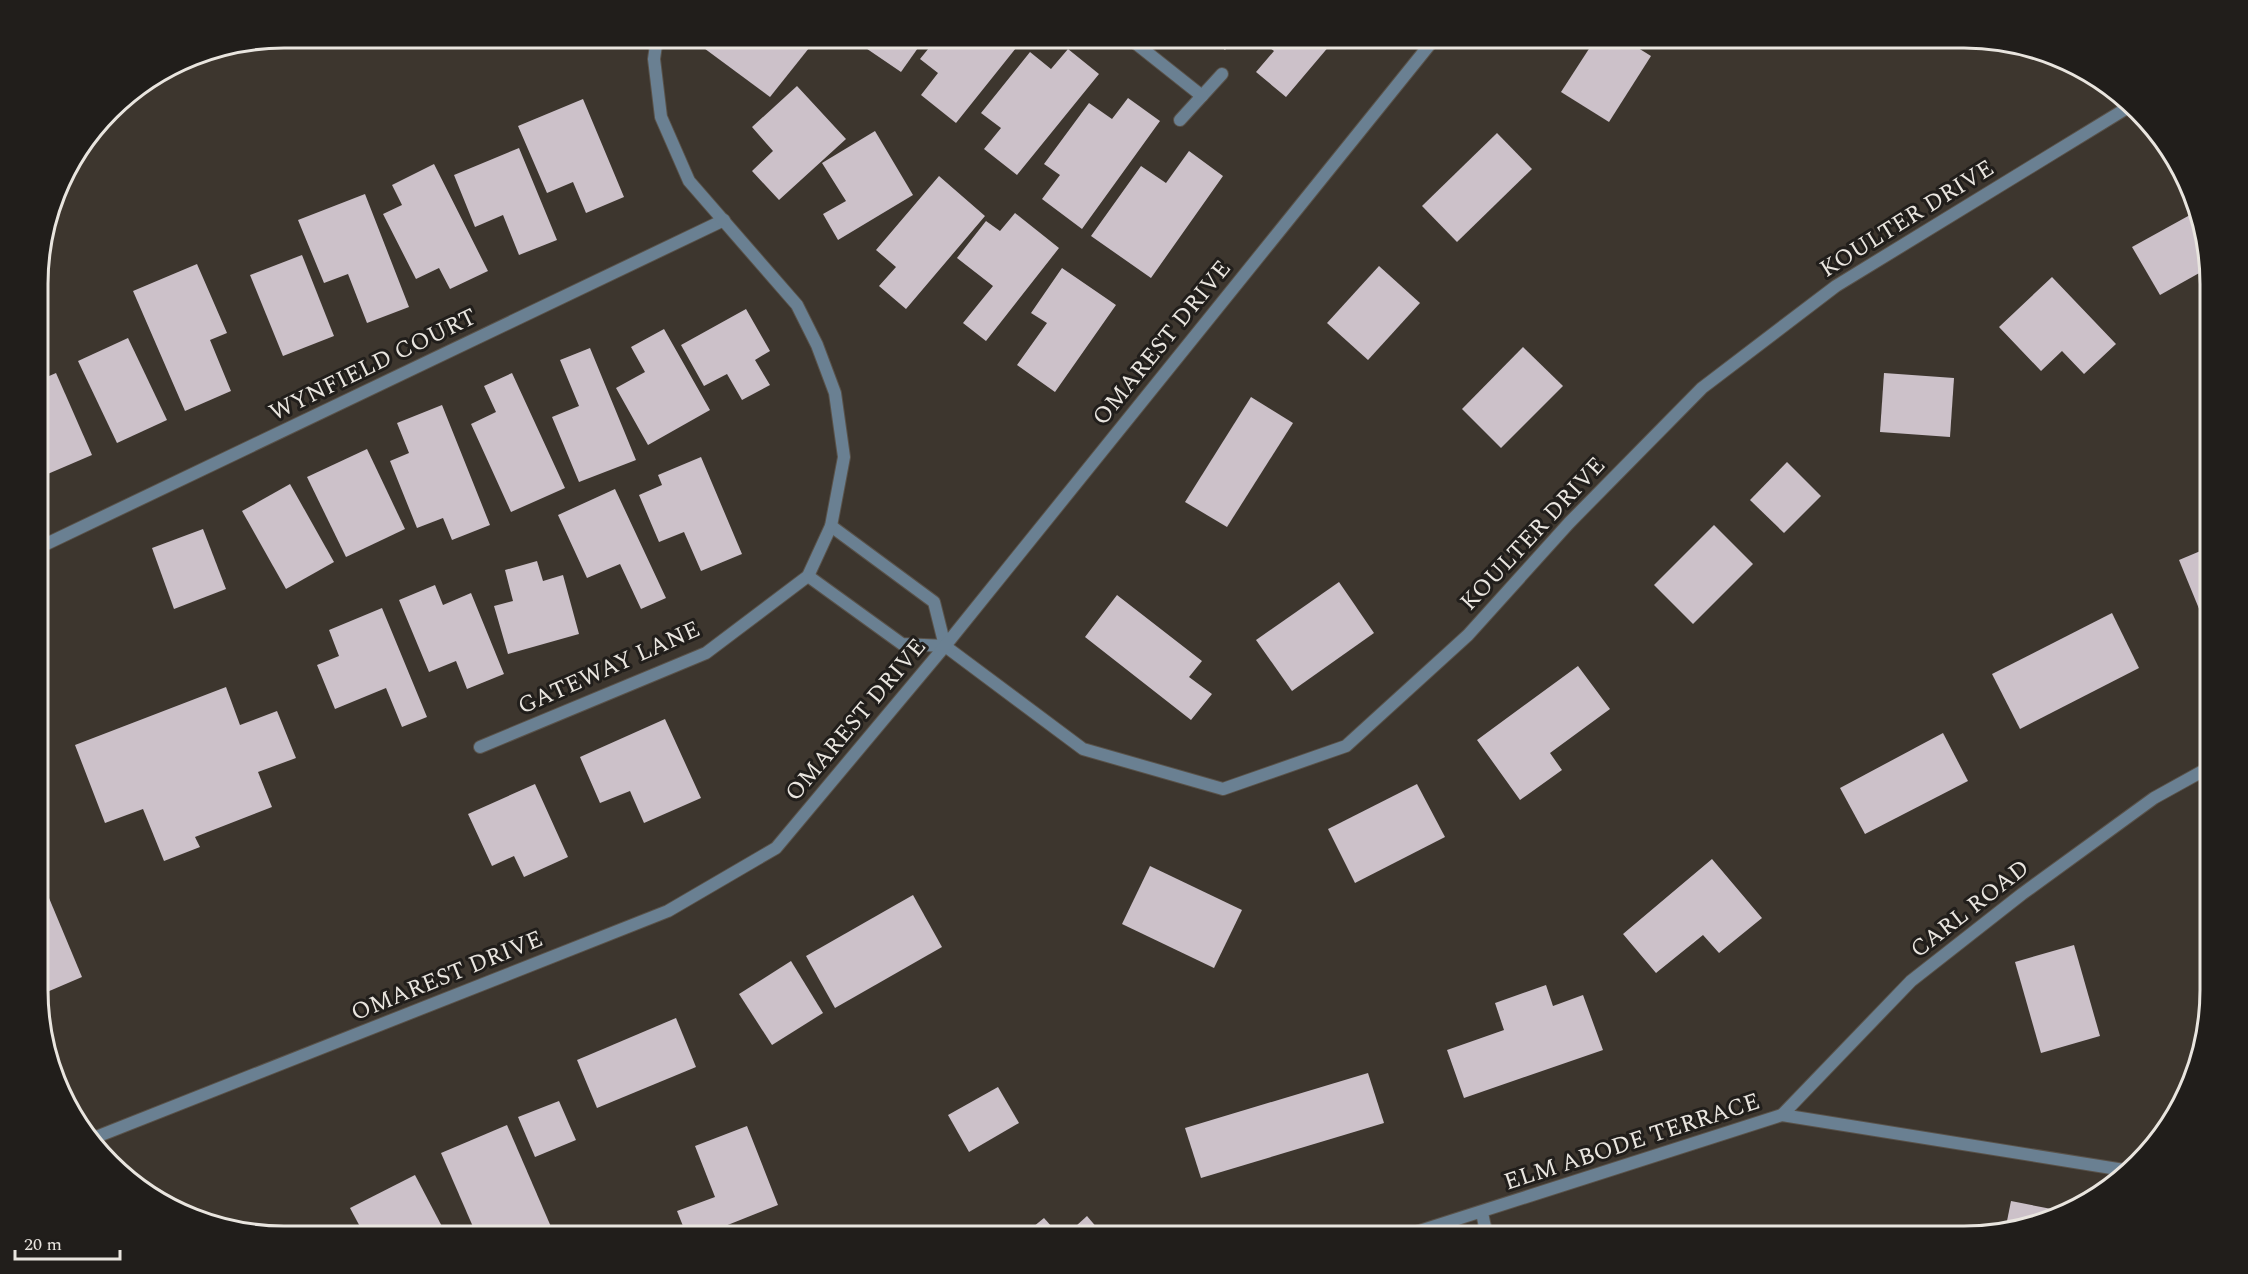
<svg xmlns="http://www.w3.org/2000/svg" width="2248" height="1274" font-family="Spectral,serif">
  <rect width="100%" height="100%" fill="#3d362e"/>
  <g fill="#ccc1c9">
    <polygon points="695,38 817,38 770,97 693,40"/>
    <polygon points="851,38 925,38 901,72"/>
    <polygon points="937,38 1024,38 956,123 921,95 938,73 920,59"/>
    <polygon points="1210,38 1235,38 1225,50"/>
    <polygon points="1257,38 1336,38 1286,97 1256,72 1274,51"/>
    <polygon points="1596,38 1622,38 1651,56 1609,122 1561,92"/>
    <polygon points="1068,49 1099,74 1017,175 984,149 1001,128 981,113 1030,52 1051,69"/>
    <polygon points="797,86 846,139 779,200 752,171 773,151 752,127"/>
    <polygon points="1128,98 1160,121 1082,229 1042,199 1060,175 1044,164 1089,103 1112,119"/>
    <polygon points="583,99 624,197 586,213 573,182 547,193 518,126"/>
    <polygon points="875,131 913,195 838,240 823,214 846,201 822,163"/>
    <polygon points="1497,133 1532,169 1457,242 1422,206"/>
    <polygon points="519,148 557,240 519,255 503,215 475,227 454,175"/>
    <polygon points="1189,151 1223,176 1151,278 1091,236 1141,166 1166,183"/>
    <polygon points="434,164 488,271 450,289 439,268 416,279 383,214 402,205 392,185"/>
    <polygon points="939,176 985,216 906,309 879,286 896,267 876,250"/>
    <polygon points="365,194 409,307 367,323 348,274 324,283 298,220"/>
    <polygon points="2199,210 2210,267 2160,295 2132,247"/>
    <polygon points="1015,213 1059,248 986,341 963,323 993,286 957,258 986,221 1000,231"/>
    <polygon points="302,255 334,336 283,356 250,275"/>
    <polygon points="197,264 227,333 210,340 231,391 185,411 133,291"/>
    <polygon points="1379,266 1420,303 1368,360 1327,323"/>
    <polygon points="1062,268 1116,305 1055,392 1017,365 1047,323 1031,313"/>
    <polygon points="2052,277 2116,344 2084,374 2062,351 2041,371 1999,327"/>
    <polygon points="746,309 770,351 755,360 770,385 742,400 727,374 704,386 681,345"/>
    <polygon points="664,329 710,410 648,445 616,388 645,372 631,347"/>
    <polygon points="128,338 167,420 117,443 78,361"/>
    <polygon points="1523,347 1563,386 1501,448 1462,409"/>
    <polygon points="590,348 636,460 579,482 552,417 579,406 560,360"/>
    <polygon points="56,373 92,455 43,476 40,468 40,380"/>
    <polygon points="512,373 565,488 511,512 471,424 496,412 484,386"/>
    <polygon points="1884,373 1954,378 1950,437 1880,432"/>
    <polygon points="1251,397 1293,423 1227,527 1185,502"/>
    <polygon points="442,405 490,525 452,540 443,518 417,528 390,461 409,453 397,423"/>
    <polygon points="367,449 405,529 346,557 307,477"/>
    <polygon points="701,457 742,554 701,571 684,532 659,542 639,495 662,485 658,475"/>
    <polygon points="1787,462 1821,496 1784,533 1750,500"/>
    <polygon points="290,484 334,562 286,589 242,511"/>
    <polygon points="615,489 666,598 641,609 620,564 587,578 558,515"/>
    <polygon points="1714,525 1753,564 1693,624 1654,585"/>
    <polygon points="203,529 226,589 174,609 152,548"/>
    <polygon points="2210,547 2210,613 2202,616 2179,560"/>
    <polygon points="537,561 543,581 563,575 579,634 508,654 494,606 513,601 505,570"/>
    <polygon points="1339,582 1374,633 1292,691 1256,640"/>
    <polygon points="435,585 443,605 471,593 504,674 467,689 456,661 429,672 399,600"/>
    <polygon points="1117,595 1202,661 1189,677 1212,694 1191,720 1085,637"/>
    <polygon points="382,608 427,717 402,727 386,688 335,709 317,665 339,656 329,630"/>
    <polygon points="2112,613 2139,668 2020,729 1992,674"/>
    <polygon points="1578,666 1610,709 1550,753 1562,770 1520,800 1477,740"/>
    <polygon points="226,687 240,725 277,711 296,758 258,772 272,807 195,837 200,847 164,861 143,809 105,823 75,745"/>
    <polygon points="665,719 701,798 644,823 630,791 600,803 580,757"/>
    <polygon points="1943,733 1968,781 1865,834 1840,788"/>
    <polygon points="535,784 568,857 524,877 514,856 492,866 468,814"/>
    <polygon points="1417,784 1445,837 1355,883 1328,829"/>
    <polygon points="1712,859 1762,918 1719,953 1703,935 1656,973 1623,934"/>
    <polygon points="1150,866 1242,910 1214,968 1122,924"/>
    <polygon points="913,895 942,947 835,1008 806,956"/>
    <polygon points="49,898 82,977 40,995 40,902"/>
    <polygon points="2074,945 2100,1036 2041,1053 2015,962"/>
    <polygon points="791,961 823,1013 772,1045 739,994"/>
    <polygon points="1546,985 1553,1006 1583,995 1603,1050 1464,1098 1447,1050 1504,1030 1495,1003"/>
    <polygon points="676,1018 696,1067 597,1108 577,1060"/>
    <polygon points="1368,1073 1384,1123 1201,1178 1185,1128"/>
    <polygon points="998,1087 1019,1123 969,1152 948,1115"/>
    <polygon points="559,1101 576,1140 535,1157 518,1117"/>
    <polygon points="507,1125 555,1236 477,1236 441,1153"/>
    <polygon points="747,1126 778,1205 700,1236 687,1236 677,1211 715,1197 695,1146"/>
    <polygon points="415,1175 447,1236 365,1236 350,1208"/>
    <polygon points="2011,1201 2067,1212 2043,1224 2005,1231"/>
    <polygon points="1087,1216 1104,1236 1065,1236"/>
    <polygon points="1044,1218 1060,1236 1022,1236"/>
    <polygon points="1911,1232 1912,1236 1890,1236 1890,1235"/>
  </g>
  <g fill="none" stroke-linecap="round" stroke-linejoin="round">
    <g stroke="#59524a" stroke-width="14">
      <polyline id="service" points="1180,120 1222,74"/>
    </g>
    <g stroke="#59524a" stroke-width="14">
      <g id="minor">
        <polyline points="1129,38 1202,96"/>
        <polyline points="831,526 934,602 945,646"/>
        <polyline points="40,547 724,220"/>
        <polyline points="808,576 902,644 945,646"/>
        <polyline points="945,646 1083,749 1223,789 1346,746 1468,635 1569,523 1702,388 1836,286 2127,108"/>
        <polyline points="480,747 706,653 808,576 831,526 844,457 835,393 817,345 797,305 689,181 661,117 654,59 657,38"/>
        <polyline points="1782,1115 1911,981 2022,894 2154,798 2210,767"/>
        <polyline points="91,1139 668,911 776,848 945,646 1435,38"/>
        <polyline points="1482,1213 1487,1236"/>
        <polyline points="1404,1236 1782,1115 2124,1170"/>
      </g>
    </g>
    <use href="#service" stroke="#6a8092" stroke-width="12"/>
    <use href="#minor" stroke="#6a8092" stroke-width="12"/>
  </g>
  <g text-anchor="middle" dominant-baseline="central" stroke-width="6" stroke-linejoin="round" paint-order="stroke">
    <g font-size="24" fill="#e9e5df" stroke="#211e1b">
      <text transform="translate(1907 219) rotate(-32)">KOULTER DRIVE</text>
      <text transform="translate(1162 343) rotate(-51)">OMAREST DRIVE</text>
      <text transform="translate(373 365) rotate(-26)">WYNFIELD COURT</text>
      <text transform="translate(1533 534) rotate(-47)">KOULTER DRIVE</text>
      <text transform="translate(609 668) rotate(-24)">GATEWAY LANE</text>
      <text transform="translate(856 720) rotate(-50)">OMAREST DRIVE</text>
      <text transform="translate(1970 909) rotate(-38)">CARL ROAD</text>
      <text transform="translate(447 976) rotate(-22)">OMAREST DRIVE</text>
      <text transform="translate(1632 1142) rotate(-18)">ELM ABODE TERRACE</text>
    </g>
  </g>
  <path d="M0 0H2248V1274H0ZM284 48H1964A236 236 0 0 1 2200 284V990A236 236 0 0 1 1964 1226H284A236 236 0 0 1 48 990V284A236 236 0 0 1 284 48Z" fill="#211e1b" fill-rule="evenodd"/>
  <path fill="none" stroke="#e9e5df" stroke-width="3" d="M284 48H1964A236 236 0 0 1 2200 284V990A236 236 0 0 1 1964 1226H284A236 236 0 0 1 48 990V284A236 236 0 0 1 284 48Z"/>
  <path d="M15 1250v9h105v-9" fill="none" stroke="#e9e5df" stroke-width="3"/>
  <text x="24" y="1250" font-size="18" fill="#e9e5df" stroke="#211e1b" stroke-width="4.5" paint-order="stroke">20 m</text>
</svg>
